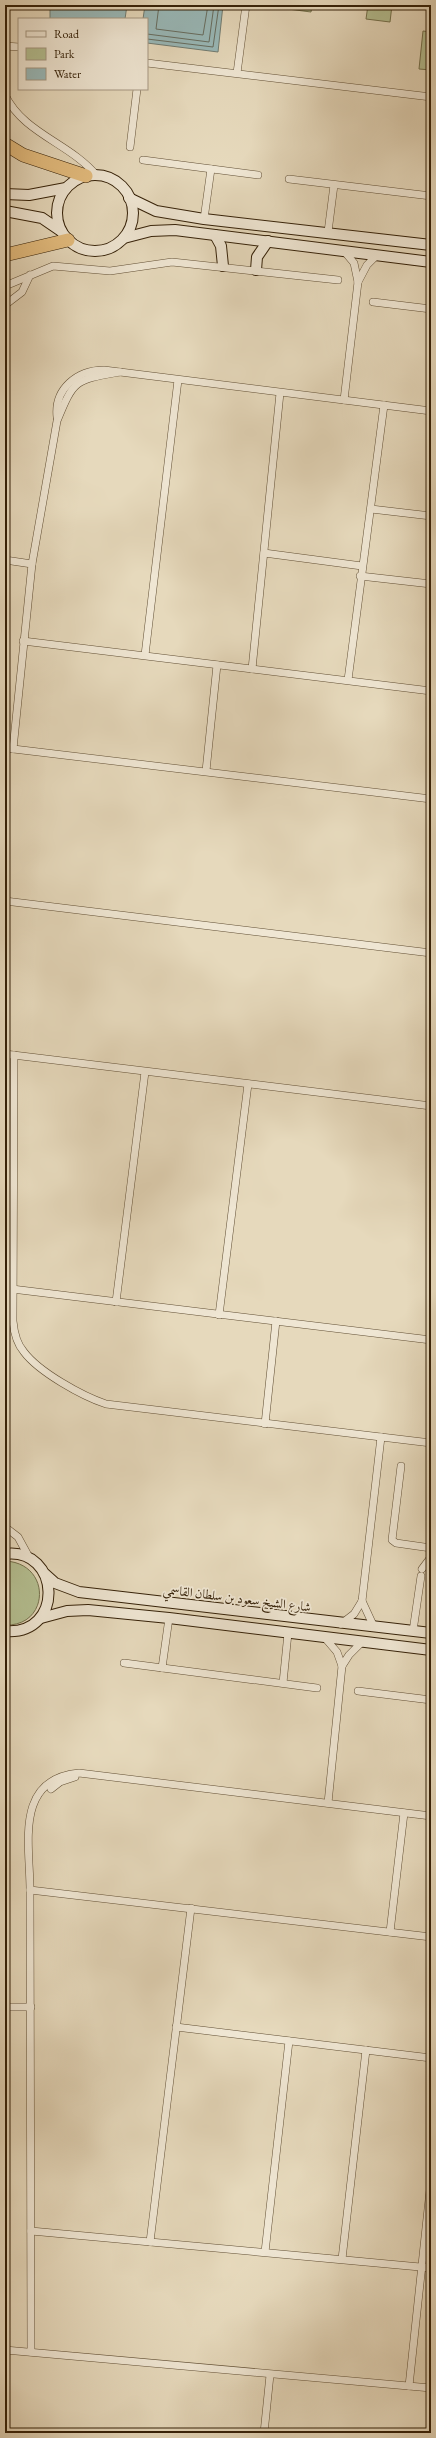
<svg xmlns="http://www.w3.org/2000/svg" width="436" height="2438" font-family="'EB Garamond',Amiri,serif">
  <rect width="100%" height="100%" fill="#e6d9bc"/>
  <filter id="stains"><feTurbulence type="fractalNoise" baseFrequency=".005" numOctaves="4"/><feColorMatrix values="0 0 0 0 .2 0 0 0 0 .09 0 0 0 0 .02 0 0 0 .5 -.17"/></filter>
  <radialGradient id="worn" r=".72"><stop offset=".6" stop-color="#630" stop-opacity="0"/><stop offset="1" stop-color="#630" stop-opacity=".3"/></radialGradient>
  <g fill="#b4bf91" stroke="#74704c">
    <polygon points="289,5 312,5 311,12 288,9"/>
    <polygon points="368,5 392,5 390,22 366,19"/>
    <polygon points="423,31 431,32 431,70 419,69"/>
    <path d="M5,1561C52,1563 50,1627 5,1625Z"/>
  </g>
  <g fill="#99b9b9" stroke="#717c72">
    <polygon points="50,5 127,5 125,19 50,19"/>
    <polygon points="145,5 223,5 218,52 147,43 147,19 143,19"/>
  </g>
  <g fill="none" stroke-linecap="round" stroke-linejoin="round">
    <g stroke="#676d60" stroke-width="1">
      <polyline points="159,5 156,29 203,35 208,5"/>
      <polyline points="147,34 209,42 214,5"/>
      <polyline points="147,39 213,47 219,5"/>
    </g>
    <g stroke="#614f35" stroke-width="8">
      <g id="street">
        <polyline points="5,46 19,47"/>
        <polyline points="147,63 431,97"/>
        <polyline points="237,73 246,5"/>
        <path d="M5,95C24,134 70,143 97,176"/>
        <polyline points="130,147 137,89"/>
        <polyline points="143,160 258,175"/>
        <polyline points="289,179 431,196"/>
        <polyline points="204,219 211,169"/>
        <polyline points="328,232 334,185"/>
        <polyline points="358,282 367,265 377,255"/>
        <polyline points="5,286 53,266 110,271 172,262 338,280"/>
        <polyline points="373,302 431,309"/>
        <polyline points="5,305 22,292 30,275"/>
        <polyline points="344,400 358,282 354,263 344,251"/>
        <path d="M57,417C54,389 77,370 104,370L431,411"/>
        <polyline points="371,509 431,516"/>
        <polyline points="264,553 362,566"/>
        <polyline points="5,560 32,564"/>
        <polyline points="360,576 431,584"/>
        <polyline points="23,641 431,691"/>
        <polyline points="145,655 178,380"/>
        <polyline points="252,669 280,393"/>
        <polyline points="348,680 384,405"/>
        <polyline points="5,748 431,799"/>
        <path d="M13,749L32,564L57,421C74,379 75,380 120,372"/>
        <polyline points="206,771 217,665"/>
        <polyline points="5,901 431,953"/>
        <polyline points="5,1054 431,1106"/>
        <path d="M14,1055L13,1321C14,1332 16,1343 24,1352C39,1372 82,1396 106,1404L431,1443"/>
        <polyline points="12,1289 431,1340"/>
        <polyline points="116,1302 145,1072"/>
        <polyline points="219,1315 248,1084"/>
        <polyline points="265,1424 276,1321"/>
        <polyline points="401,1466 392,1540 396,1543 431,1548"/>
        <polyline points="5,1527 18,1537 30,1559"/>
        <polyline points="5,1535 5,1542"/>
        <polyline points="422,1569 431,1557"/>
        <polyline points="362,1601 374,1627"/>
        <polyline points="341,1624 354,1614 362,1601 381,1437"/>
        <polyline points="413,1631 421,1576"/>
        <polyline points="325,1638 337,1652 342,1666 328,1803"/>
        <polyline points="124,1663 317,1688"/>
        <polyline points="342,1666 349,1655 362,1642"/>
        <polyline points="162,1668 169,1618"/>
        <polyline points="283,1683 288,1633"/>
        <polyline points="358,1691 431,1700"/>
        <polyline points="51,1789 60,1782 75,1777"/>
        <polyline points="30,1890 431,1937"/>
        <polyline points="390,1932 404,1813"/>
        <polyline points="5,2007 31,2007"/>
        <polyline points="176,2027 431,2058"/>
        <polyline points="31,2231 431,2268"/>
        <polyline points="150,2242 191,1908"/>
        <polyline points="265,2252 289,2041"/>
        <polyline points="342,2259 366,2050"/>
        <polyline points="5,2350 431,2388"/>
        <path d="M31,2352L30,1890C30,1844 14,1779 79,1773L431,1816"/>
        <polyline points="409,2386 431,2181"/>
        <polyline points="264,2433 270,2375"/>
      </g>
    </g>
    <g stroke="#352108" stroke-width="12">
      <g id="secondary">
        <circle cx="95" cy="213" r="38"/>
        <polyline points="5,194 29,195 66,188"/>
        <polyline points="129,198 156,211 204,219 431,245"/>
        <polyline points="5,211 42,218 61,231"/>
        <polyline points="215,235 221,246 223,266"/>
        <polyline points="124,238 151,231 175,230 431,262"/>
        <polyline points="256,270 257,257 268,241"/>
        <path d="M5,1554C61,1547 65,1636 5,1631"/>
        <polyline points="45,1574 55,1583 79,1592 431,1633"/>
        <polyline points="41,1618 67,1611 88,1610 169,1618 431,1650"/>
      </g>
    </g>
    <g stroke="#352108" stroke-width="14">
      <g id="highway">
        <polyline points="5,144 23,155 86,176"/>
        <polyline points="5,255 68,240"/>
      </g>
    </g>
    <use href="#street" stroke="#efe6d3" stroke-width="7"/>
    <use href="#secondary" stroke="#efe6d3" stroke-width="10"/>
    <use href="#highway" stroke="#e3bc7e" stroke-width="13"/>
  </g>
  <g text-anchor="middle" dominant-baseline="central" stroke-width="3.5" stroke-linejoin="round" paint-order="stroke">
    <g font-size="13" fill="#352108" stroke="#efe6d3">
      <text transform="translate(237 1598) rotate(7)">شارع الشيخ سعود بن سلطان القاسمي</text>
    </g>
  </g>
  <rect width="436" height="2438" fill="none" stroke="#e6d9bc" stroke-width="20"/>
  <rect x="6" y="6" width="424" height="2426" fill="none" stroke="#352108" stroke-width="2"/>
  <rect x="10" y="10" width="416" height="2418" fill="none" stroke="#352108"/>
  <rect x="18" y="18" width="130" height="72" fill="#efe6d3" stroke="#a59782"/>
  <rect x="26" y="31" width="20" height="6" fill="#efe6d3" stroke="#a59782"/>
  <text x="54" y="38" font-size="12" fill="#352108">Road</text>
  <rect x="26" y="48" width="20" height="12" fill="#b4bf91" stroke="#a59782"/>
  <text x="54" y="58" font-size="12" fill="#352108">Park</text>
  <rect x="26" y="68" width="20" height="12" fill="#99b9b9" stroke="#a59782"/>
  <text x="54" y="78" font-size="12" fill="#352108">Water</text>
  <rect width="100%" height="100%" filter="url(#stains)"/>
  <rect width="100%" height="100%" fill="url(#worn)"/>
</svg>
